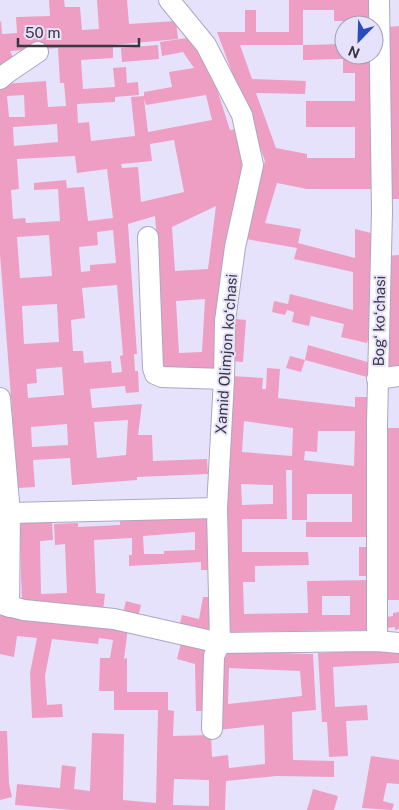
<svg xmlns="http://www.w3.org/2000/svg" width="399" height="810" font-family="'Public Sans',sans-serif">
  <rect width="100%" height="100%" fill="#e7e2fb"/>
  <g fill="#ee9ec3" fill-rule="evenodd">
    <path d="M49,0H64L65,7H80L82,30L99,29L97,0H127L129,24L176,21L178,39L113,45V58L81,60L83,89L115,87L113,68L126,67L127,83L138,82L139,95L115,97V102L77,104L78,123L89,122L91,141L135,136L131,97L144,96V92L172,87L169,72L194,68L183,52L162,56L160,42L194,37L214,80L230,130L241,128L248,175L220,368L164,372L156,272H160L155,216L128,224L137,354H134L135,371H138L139,392L126,393L125,386L90,389L92,408L142,404L138,435H152L153,461L207,459L208,474L137,477V480L72,485L70,458L33,460L35,487L18,488L0,254V88L4,84L46,81L48,107L66,106L64,83H60L58,48L10,51L16,63L0,71V22L1,21L2,34L17,33L16,17L50,16ZM24,95L25,117H9L7,96ZM206,95L212,120L148,132L144,99L146,105ZM57,124L58,142L14,146L13,127ZM174,140L184,192L141,202L138,167L122,168L121,164L152,161L150,144ZM75,156L77,173L107,169L113,218L88,221L84,187L67,188L66,180L34,183V190L58,189L60,221L26,223L25,218L13,219L11,190L19,189L17,159ZM216,206L208,269L175,271L172,227ZM113,230L116,263L90,265V271L81,272L79,247L98,245L97,232ZM49,235L52,276L20,278L17,237ZM117,285L123,355L120,356L122,372L112,373L111,361L84,363L83,351H73L71,320L85,318L82,288ZM205,299L202,352L179,353L176,301ZM57,304L59,342L24,344L22,306ZM62,367L64,395L28,398L27,384L37,383L36,369ZM128,420L126,455L97,458L94,422ZM67,424L68,445L32,447L31,427Z"/>
    <polygon points="289,0 371,0 371,25 354,25 354,21 334,21 334,10 303,10 303,45 240,45 252,79 306,81 305,94 256,93 276,148 307,154 307,158 355,158 355,127 306,127 306,101 355,101 355,73 343,73 343,59 303,60 303,45 344,44 344,55 347,55 347,60 349,60 349,55 372,55 372,189 307,189 277,183 265,223 301,229 298,243 355,258 355,229 371,233 370,331 367,343 341,337 344,324 311,316 309,326 292,322 294,312 287,310 285,315 272,312 274,301 288,304 290,294 353,310 353,272 294,259 297,248 240,238 265,161 217,32 245,32 245,10 256,10 256,32 289,32"/>
    <polygon points="399,26 399,199 386,199 388,27"/>
    <polygon points="158,45 159,59 122,62 121,48"/>
    <polygon points="399,255 399,369 386,371 385,256"/>
    <polygon points="235,319 246,320 243,362 231,361"/>
    <polygon points="308,345 371,363 367,377 305,360"/>
    <polygon points="290,356 305,360 301,372 286,368"/>
    <path d="M267,368L280,369L278,398L355,407V397H371V537H306V522H352V494H307V520H292V470H286L287,519H242V552H308L309,565L255,566V582H243L244,614L308,613L307,581L368,580L369,630L226,632L224,519L232,376L263,378L262,389H266ZM244,421L293,428L292,456L242,452ZM318,431H355L354,466L304,460L305,451L317,452ZM241,484L273,485V504L242,505ZM322,596H350V615H322Z"/>
    <polygon points="388,428 399,428 399,600 384,600"/>
    <path d="M210,515L212,570H201V562L129,566V555H132V538L94,540L96,593L105,594L103,611L22,605L20,541H17V523L52,522L53,540L40,541L41,594L67,593L65,544L55,545L54,524L78,523V527L120,525V520H179L178,517ZM195,532V550L164,551V554H144L143,536Z"/>
    <rect x="359" y="547" width="9" height="29"/>
    <polygon points="203,597 214,597 212,637 179,628 182,615 199,619"/>
    <polygon points="126,601 141,605 138,617 123,613"/>
    <polygon points="399,612 399,629 395,630 395,627 387,628 386,617 393,616 393,613"/>
    <path d="M0,613L128,628L124,659L127,658V692H168V710L174,711L173,736L211,735L212,757L228,755L229,768L265,764L264,725L218,730V651L313,654L316,710L292,712L293,760L334,761V777L277,776L226,781L225,810H73L15,805L17,784L60,788L62,765L76,767L74,789L90,791L92,733L124,734L123,800L156,803L158,710H114V691H99L100,658H110L113,640L99,638L98,644L52,639L45,676L47,705L62,704L63,717L32,718L30,673L37,638L17,636L14,657L0,654ZM229,668L300,671L302,696L228,704ZM174,779L209,780V806L173,805Z"/>
    <polygon points="181,643 209,650 210,711 196,711 195,664 177,659"/>
    <polygon points="399,648 399,663 333,667 335,707 367,705 368,720 346,721 348,756 329,757 327,722 322,722 318,653"/>
    <polygon points="0,731 7,731 9,783 12,797 0,800"/>
    <polygon points="371,756 399,760 399,784 387,783 383,801 394,804 392,810 362,808"/>
    <polygon points="313,789 338,796 334,810 307,810"/>
  </g>
  <g fill="none" stroke-linecap="round" stroke-linejoin="round">
    <g stroke="#aca6c3" stroke-width="22">
      <g id="minor">
        <polyline points="169,0 206,45 242,115 253,165 235,247 225,321 224,379 217,508 220,643 214,656 212,729"/>
        <polyline points="0,79 7,73 38,52"/>
        <polyline points="148,237 153,368 155,374 162,377 224,379"/>
        <polyline points="377,379 399,376"/>
        <polyline points="0,398 10,513 9,607"/>
        <polyline points="10,513 217,508"/>
        <polyline points="0,604 24,610 114,619 220,643 377,641 399,643"/>
        <polyline points="377,641 377,424 382,211 379,0"/>
      </g>
    </g>
    <use href="#minor" stroke="#fff" stroke-width="20"/>
  </g>
  <g text-anchor="middle" dominant-baseline="central" stroke-width="4" stroke-linejoin="round" paint-order="stroke">
    <g font-size="15" fill="#393642" stroke="#e7e2fb">
      <text transform="translate(379 321) rotate(-89)">Bogʻ koʻchasi</text>
      <text transform="translate(226 354) rotate(-86)">Xamid Olimjon koʻchasi</text>
    </g>
  </g>
  <g transform="translate(359 40) rotate(203)"><circle r="24" fill="#e7e2fb" stroke="#a19db1"/>
  <path d="M0-4L9 19L0 12L-9 19Z" fill="#2d4cbc"/>
  <text y="-8" font-size="14" font-weight="bold" text-anchor="middle" fill="#393642">N</text>
  </g>
  <path d="M18 38v8h121v-8" fill="none" stroke="#393642" stroke-width="2.5"/>
  <text x="25" y="38" font-size="15" fill="#393642" stroke="#e7e2fb" stroke-width="4" paint-order="stroke">50 m</text>
</svg>
